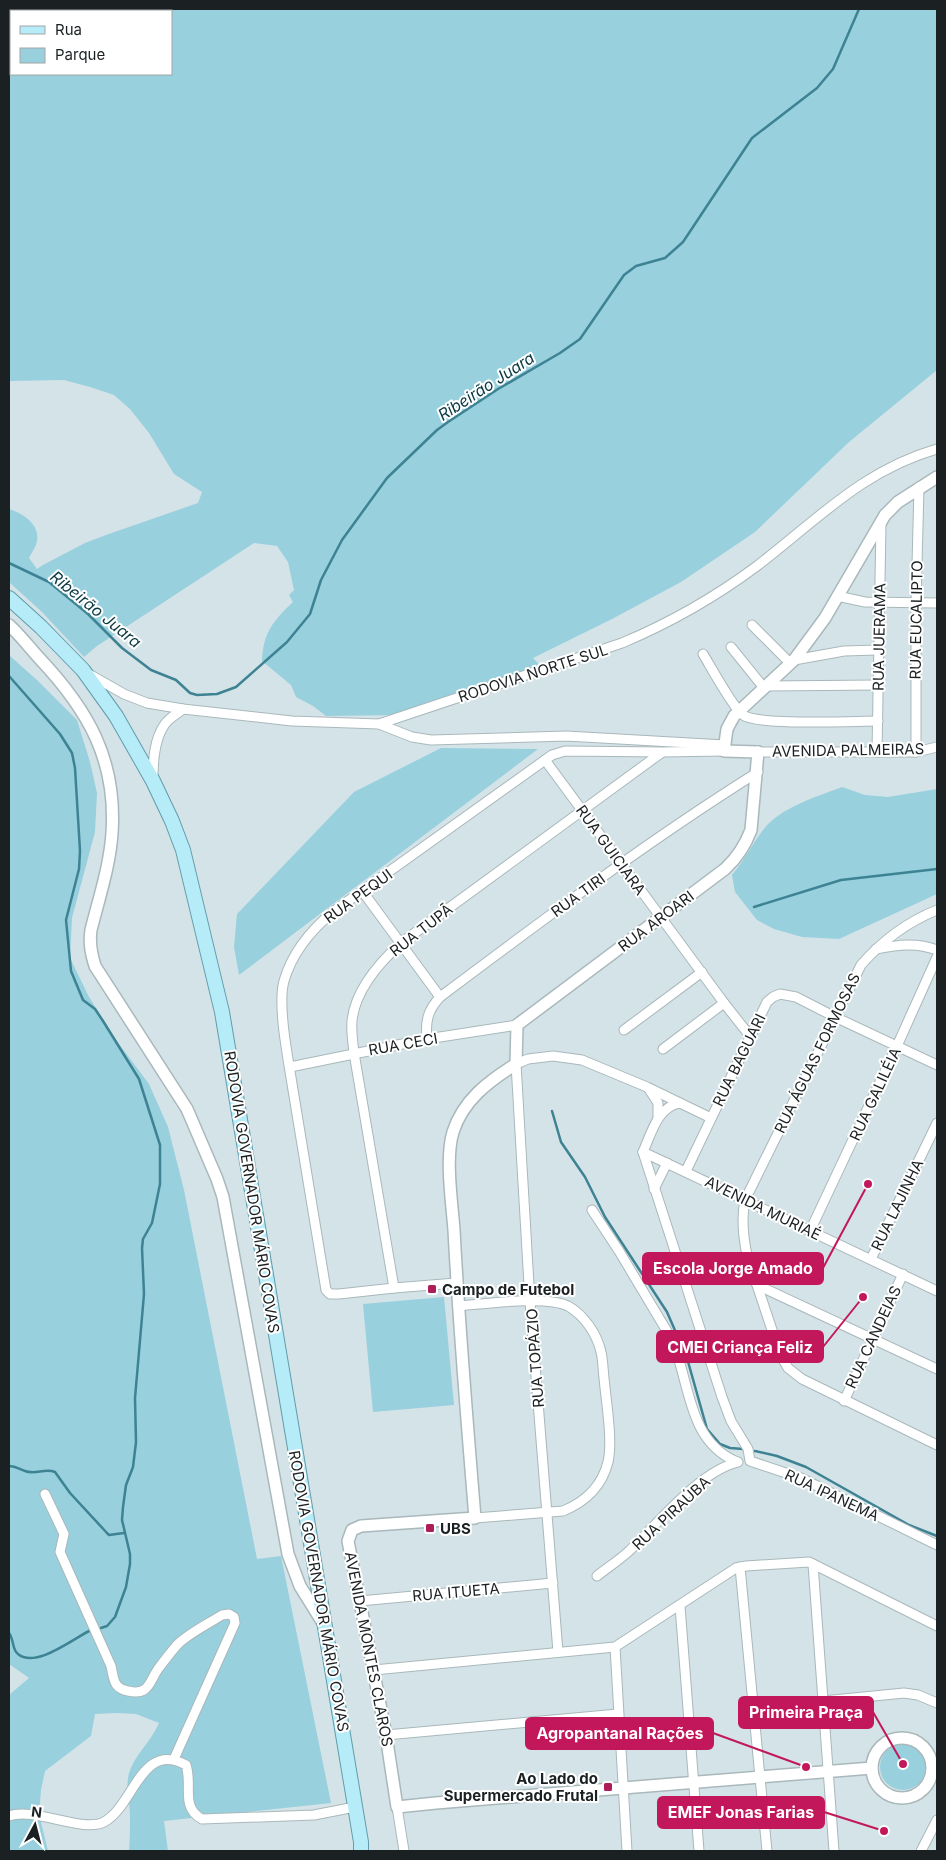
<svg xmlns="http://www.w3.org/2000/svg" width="946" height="1860" font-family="Inter,sans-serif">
  <rect width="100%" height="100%" fill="#d4e3e7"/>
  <g fill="#98d0de" fill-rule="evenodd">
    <path d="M9,9H937V370L849,442L755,532L681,582L612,619L533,658L542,667L398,715L326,716L313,706L296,697L291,685L262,661C263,633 273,621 293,602L289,595L294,590L288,562L277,546L254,543L97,646L84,657L42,612L9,582V509C25,514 44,527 35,547C33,551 31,554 29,558L37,569L43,565L85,543L106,535L198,503L202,492L174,474L149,433L130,409L114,395L90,387L64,380L9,381ZM11,11H171V74H11Z"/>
    <path d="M9,655L38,681L77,720L90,762L97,793L95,832L72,918L70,958L89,997L119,1044L149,1084L168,1127L184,1190L257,1559L281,1556L331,1803L164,1821L168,1851H129C130,1840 130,1827 130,1816C130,1802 125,1788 129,1773C135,1754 151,1742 159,1723L136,1714L117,1713L95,1714L91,1736L45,1771L41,1790L39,1814L48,1851H9V1695L29,1678L9,1664Z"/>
    <polygon points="441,748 538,749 239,975 234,947 237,914 354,792"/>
    <path d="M842,787L865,795L888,797L937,789V894L839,939L802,937L774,929L757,920L735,892L732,875C744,861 752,844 763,830C781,807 816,797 842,787Z"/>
    <polygon points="444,1297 454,1405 373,1412 363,1304"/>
    <circle cx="903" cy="1767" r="23"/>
  </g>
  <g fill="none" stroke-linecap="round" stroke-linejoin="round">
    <g stroke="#3d8393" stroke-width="2.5">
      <polyline points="9,9 13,9"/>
      <polyline points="9,563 49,582 88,614 122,648 151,670 176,680 190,693 197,695 217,694 236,687 287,642 310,614 321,580 342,540 387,478 437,430 448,422 498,389 560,353 580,339 624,275 636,266 665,258 683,242 752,138 817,88 833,69 859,9"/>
      <polyline points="9,676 60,734 72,753 75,768 80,851 79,869 66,920 71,971 83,1000 95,1009 103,1021 139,1079 160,1145 160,1184 152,1223 143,1239 142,1248 144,1294 135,1398 136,1442 133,1467 126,1485 123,1507 122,1520 130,1554 130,1564 126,1587 115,1617 107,1626 101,1628"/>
      <polyline points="754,907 841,880 937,869"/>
      <polyline points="552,1111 561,1142 585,1177 605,1217 667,1312 687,1358 707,1429 720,1444 730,1448 743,1449"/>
      <polyline points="755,1451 777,1456 806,1467 909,1525 937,1536"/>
      <path d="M9,1466C16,1466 19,1469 25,1471C35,1475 45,1468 55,1472L70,1493L107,1533L109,1535L124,1533"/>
      <path d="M9,1633C14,1639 12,1650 18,1654C36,1669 74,1638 91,1630"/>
    </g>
    <g stroke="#a9b8bb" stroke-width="11">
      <g id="minor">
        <polyline points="837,596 865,602 937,603"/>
        <polyline points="752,625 790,663"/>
        <polyline points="731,647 764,688"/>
        <path d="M703,654C711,667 733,708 743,715C758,726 854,721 878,721"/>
        <polyline points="794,660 844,651 878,650"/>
        <path d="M87,673L124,694L147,703L183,709L292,721L379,724L622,643C672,622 714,598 757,566C817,520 863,470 937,449"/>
        <polyline points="767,686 878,685"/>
        <polyline points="379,724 412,737 431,740 566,736 725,745"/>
        <polyline points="758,752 916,752 937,747"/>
        <polyline points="877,752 881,523"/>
        <polyline points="916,752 916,603 919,487"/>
        <polyline points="545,760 724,1003 750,1036"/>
        <path d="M153,778C153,761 154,739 165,724C169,718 177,714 183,709"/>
        <polyline points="363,892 440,997"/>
        <path d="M937,910C907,922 882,941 861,965L745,1200C741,1219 743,1236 747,1255L780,1354L788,1368L802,1379L937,1445"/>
        <path d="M876,949C898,945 916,942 937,950"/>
        <polyline points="624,1030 702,972"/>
        <path d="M427,1039C425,1021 428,1010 440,997C544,919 648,841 758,772"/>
        <polyline points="663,1049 724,1003"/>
        <polyline points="290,1067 427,1039 517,1025"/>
        <polyline points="649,1089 658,1103 658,1118"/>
        <polyline points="643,1152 722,1397 731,1421 748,1449 750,1461 801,1478 937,1545"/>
        <polyline points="643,1152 937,1291"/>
        <path d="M643,1152C651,1134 658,1106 680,1103"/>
        <polyline points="686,1171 767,1002 773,997 780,994 796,997 835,1017 937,1065"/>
        <polyline points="654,1189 667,1163"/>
        <path d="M592,1210L619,1251L671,1338C691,1382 686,1440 737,1462"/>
        <polyline points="810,1231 897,1046 937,957"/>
        <polyline points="871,1259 937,1123"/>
        <path d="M456,1283L394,1288L339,1294H330L326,1290C315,1223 304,1157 293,1090C289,1063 277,1006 284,981C292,953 312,929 334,911L552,755L565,751L662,752L724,751"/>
        <polyline points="757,1285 937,1369"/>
        <path d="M394,1288L354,1053C353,1043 351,1032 352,1021C355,990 379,963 401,943L661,753"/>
        <path d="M458,1306C485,1304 546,1295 568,1306C584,1315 597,1334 601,1352C603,1360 603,1370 604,1378C606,1401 613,1441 608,1462C602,1486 585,1502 563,1511L475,1518"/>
        <polyline points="844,1401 903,1274"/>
        <path d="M45,1494L64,1534L60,1552L111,1666C114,1679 113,1688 128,1691C149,1696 149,1682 158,1669C164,1661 171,1652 177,1645C189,1633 208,1624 222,1615L229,1614L234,1617L235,1623L174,1759"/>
        <polyline points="813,1564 834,1851"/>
        <polyline points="740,1567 767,1851"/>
        <path d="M597,1576C607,1568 618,1561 628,1552C657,1525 698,1472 738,1462"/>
        <polyline points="360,1601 553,1583"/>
        <polyline points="680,1606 699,1851"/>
        <polyline points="615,1647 627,1851"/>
        <polyline points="558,1652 530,1302 516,1064 528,1059 553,1056 582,1060 647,1087 711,1118"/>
        <polyline points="374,1670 615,1647 736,1568 746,1566 809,1562 937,1626"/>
        <polyline points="823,1701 904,1693 918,1695 937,1703"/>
        <polyline points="386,1735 618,1714"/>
        <polyline points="397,1807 404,1851"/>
        <path d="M9,1816C35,1807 83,1833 104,1822C134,1806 141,1740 186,1765C193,1786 180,1807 202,1819L314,1815L355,1807"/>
        <polyline points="921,1851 937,1820"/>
      </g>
    </g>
    <g stroke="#a9b8bb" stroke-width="14">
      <g id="tertiary">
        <path d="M9,625C20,635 30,648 40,659C88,710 117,760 112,833C110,865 99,898 91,930C89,943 91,953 95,966L187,1109L217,1179L223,1197L288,1554L300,1586L323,1623"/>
        <path d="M758,752L751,830C745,846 738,857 725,869L517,1025L516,1064C489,1081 463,1100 453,1132C445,1158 452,1203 454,1230C459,1326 467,1422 475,1518L361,1526L352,1530L348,1541L386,1735L397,1807L436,1803L872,1768"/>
        <polyline points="758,752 724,751 727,729 734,716 794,660 811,637 825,618 885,515 898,502 937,477"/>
        <circle cx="902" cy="1768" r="30"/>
      </g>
    </g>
    <g stroke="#619caa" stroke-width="16">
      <polyline id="primary" points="9,598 41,627 83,670 116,716 153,781 172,821 183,850 222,1012 361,1842 361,1851"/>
    </g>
    <use href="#minor" stroke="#fff" stroke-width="9"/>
    <use href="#tertiary" stroke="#fff" stroke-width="11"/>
    <use href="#primary" stroke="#b6ebf8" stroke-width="14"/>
  </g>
  <g fill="#ad1e58" stroke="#fff" stroke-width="2">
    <rect x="427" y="1284" width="10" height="10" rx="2.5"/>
    <rect x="425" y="1523" width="10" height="10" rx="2.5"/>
    <rect x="603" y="1782" width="10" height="10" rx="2.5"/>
  </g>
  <g text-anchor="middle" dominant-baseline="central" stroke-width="4" stroke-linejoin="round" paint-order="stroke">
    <g font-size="15" fill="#1b2022" stroke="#fff">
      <text transform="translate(916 620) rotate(-89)">RUA EUCALIPTO</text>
      <text transform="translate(879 637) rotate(-89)">RUA JUERAMA</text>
      <text transform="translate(533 673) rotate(-18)">RODOVIA NORTE SUL</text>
      <text transform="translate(848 750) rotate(-1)">AVENIDA PALMEIRAS</text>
      <text transform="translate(611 850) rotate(54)">RUA GUICIARA</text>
      <text transform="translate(578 895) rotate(-36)">RUA TIRI</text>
      <text transform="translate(358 896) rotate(-36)">RUA PEQUI</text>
      <text transform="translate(656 921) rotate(-37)">RUA AROARI</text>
      <text transform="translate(421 930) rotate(-38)">RUA TUPÃ</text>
      <text transform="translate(403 1044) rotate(-10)">RUA CECI</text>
      <text transform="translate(817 1053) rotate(-64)">RUA ÁGUAS FORMOSAS</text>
      <text transform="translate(739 1060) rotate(-64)">RUA BAGUARI</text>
      <text transform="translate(875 1094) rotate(-65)">RUA GALILÉIA</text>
      <text transform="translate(252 1192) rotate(81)">RODOVIA GOVERNADOR MÁRIO COVAS</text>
      <text transform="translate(897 1205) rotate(-64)">RUA LAJINHA</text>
      <text transform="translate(763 1208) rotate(26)">AVENIDA MURIAÉ</text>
      <text transform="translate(873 1337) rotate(-65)">RUA CANDEIAS</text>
      <text transform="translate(535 1358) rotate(-94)">RUA TOPÁZIO</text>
      <text transform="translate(832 1495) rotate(25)">RUA IPANEMA</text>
      <text transform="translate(671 1513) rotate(-43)">RUA PIRAÚBA</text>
      <text transform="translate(319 1591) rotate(80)">RODOVIA GOVERNADOR MÁRIO COVAS</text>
      <text transform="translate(456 1592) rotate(-5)">RUA ITUETA</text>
      <text transform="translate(369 1649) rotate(79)">AVENIDA MONTES CLAROS</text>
    </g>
    <g font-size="15" font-weight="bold" fill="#1b2022" stroke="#fff" text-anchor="start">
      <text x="442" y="1289">Campo de Futebol</text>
      <text x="440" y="1528">UBS</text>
      <text x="598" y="1778" text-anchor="end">Ao Lado do<tspan x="598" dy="17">Supermercado Frutal</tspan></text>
    </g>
    <g font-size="16" font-style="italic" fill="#0a3942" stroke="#fff">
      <text transform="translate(486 386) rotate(-33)">Ribeirão Juara</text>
      <text transform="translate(96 609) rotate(39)">Ribeirão Juara</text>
    </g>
  </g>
  <path fill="none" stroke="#c2185b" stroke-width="2" d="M868 1184L823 1268M863 1297L823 1347M903 1764L873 1712M806 1767L713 1733M884 1831L824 1812"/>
  <g fill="#c2185b" stroke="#fff" stroke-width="2">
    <circle cx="868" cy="1184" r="5"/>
    <circle cx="863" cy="1297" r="5"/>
    <circle cx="903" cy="1764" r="5"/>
    <circle cx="806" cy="1767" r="5"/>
    <circle cx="884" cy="1831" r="5"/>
  </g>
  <g fill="#c2185b" stroke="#c2185b" stroke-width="2">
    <rect x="643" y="1253" width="180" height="31" rx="5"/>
    <rect x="657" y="1331" width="166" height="31" rx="5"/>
    <rect x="739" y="1697" width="134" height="31" rx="5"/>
    <rect x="526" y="1718" width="187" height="31" rx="5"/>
    <rect x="658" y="1797" width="166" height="31" rx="5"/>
  </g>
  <g font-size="16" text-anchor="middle" font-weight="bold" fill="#fff">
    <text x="733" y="1274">Escola Jorge Amado</text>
    <text x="740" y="1353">CMEI Criança Feliz</text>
    <text x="806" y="1718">Primeira Praça</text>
    <text x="620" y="1739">Agropantanal Rações</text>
    <text x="741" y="1818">EMEF Jonas Farias</text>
  </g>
  <rect width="946" height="1860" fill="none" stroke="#1b2022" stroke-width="20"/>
  <rect x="10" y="10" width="162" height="65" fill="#ffffff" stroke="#a4a6a7"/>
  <rect x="20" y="26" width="25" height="8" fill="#b6ebf8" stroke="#a4a6a7"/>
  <text x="55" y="35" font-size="15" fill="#1b2022">Rua</text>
  <rect x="20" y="48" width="25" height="15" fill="#98d0de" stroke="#a4a6a7"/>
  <text x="55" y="60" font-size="15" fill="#1b2022">Parque</text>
  <g transform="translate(35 1825) rotate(7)" stroke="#ffffff" stroke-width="4" paint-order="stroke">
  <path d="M0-4L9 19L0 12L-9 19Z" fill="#1b2022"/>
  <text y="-8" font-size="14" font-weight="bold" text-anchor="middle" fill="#1b2022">N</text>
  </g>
</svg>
